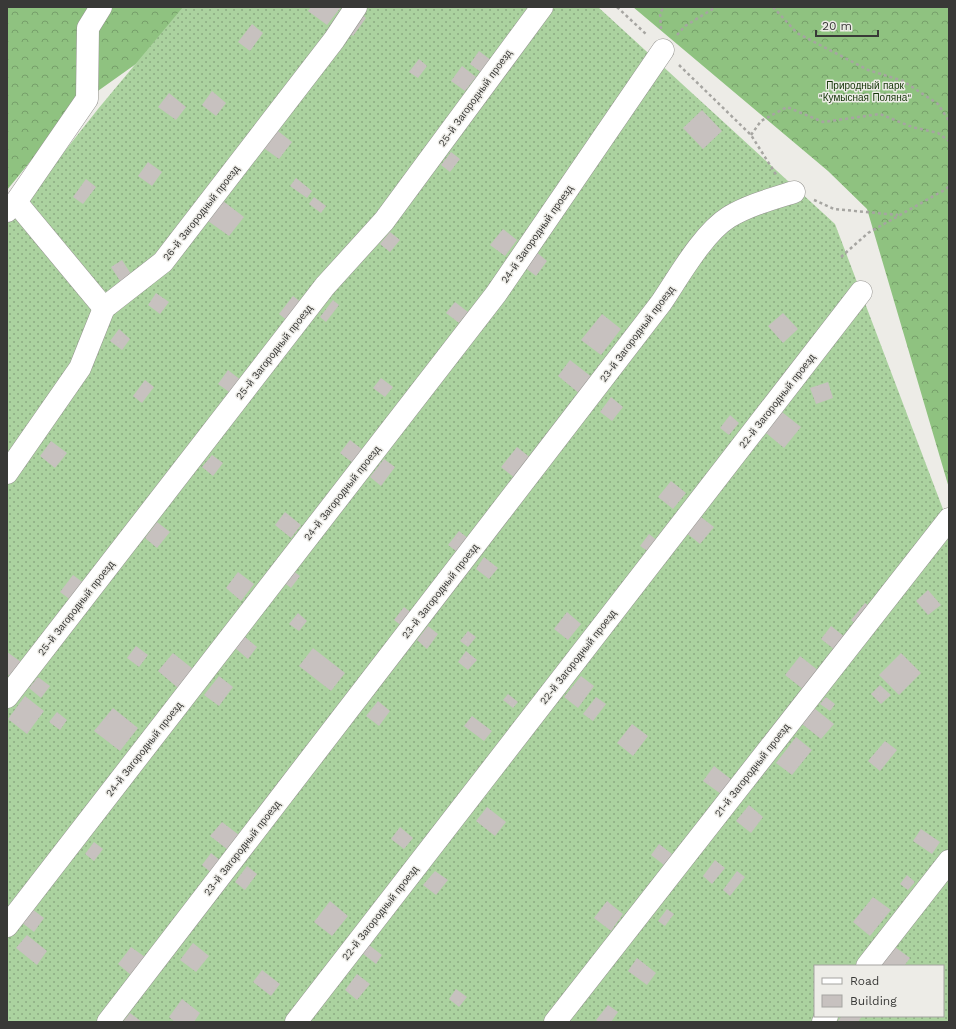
<svg xmlns="http://www.w3.org/2000/svg" width="956" height="1029" font-family="'Work Sans',sans-serif">
  <defs>
    <pattern id="forest-crowns" width="20" height="18" patternUnits="userSpaceOnUse"><rect width="20" height="18" fill="#8fc280"/><path d="M2 6a3 3 0 1 1 6 0M12 15a3 3 0 1 1 6 0" fill="none" stroke="#769f6a"/></pattern>
    <pattern id="garden-dots" width="8" height="8" patternUnits="userSpaceOnUse"><rect width="8" height="8" fill="#abd29f"/><path d="M2 2h.1M6 6h.1" fill="none" stroke="#8cab82" stroke-width="1.8" stroke-linecap="round"/></pattern>
  </defs>
  <rect width="100%" height="100%" fill="#edece7"/>
  <g fill="url(#forest-crowns)">
    <polygon points="7,7 216,7 74,108 7,190"/>
    <polygon points="633,7 949,7 949,488 867,209 828,171"/>
  </g>
  <path fill="url(#garden-dots)" fill-rule="evenodd" d="M183,7H598L835,224L949,525V1022H7V224L98,109ZM815,966H943V1016H815Z"/>
  <g fill="#c7c1bf">
    <polygon points="311,7 341,7 327,25 308,11"/>
    <polygon points="359,12 366,18 353,36 345,30"/>
    <polygon points="252,24 263,33 250,51 238,42"/>
    <polygon points="479,51 492,61 482,73 470,64"/>
    <polygon points="419,59 427,66 418,78 409,72"/>
    <polygon points="462,66 476,77 465,91 451,81"/>
    <polygon points="212,91 226,103 216,116 202,105"/>
    <polygon points="169,93 186,107 176,120 158,107"/>
    <polygon points="702,110 722,131 703,149 683,128"/>
    <polygon points="274,128 292,142 279,159 261,146"/>
    <polygon points="451,152 460,159 450,172 441,165"/>
    <polygon points="148,162 162,172 152,186 138,176"/>
    <polygon points="296,178 312,191 307,198 290,186"/>
    <polygon points="86,179 96,187 83,204 73,197"/>
    <polygon points="314,197 326,206 321,213 309,204"/>
    <polygon points="223,201 244,217 229,236 208,221"/>
    <polygon points="503,229 517,240 505,256 490,245"/>
    <polygon points="390,232 400,240 390,252 380,244"/>
    <polygon points="535,251 547,261 536,276 523,266"/>
    <polygon points="122,260 133,277 122,284 111,267"/>
    <polygon points="156,293 169,302 160,314 148,305"/>
    <polygon points="293,296 302,303 288,321 279,314"/>
    <polygon points="333,300 339,305 326,322 320,317"/>
    <polygon points="455,302 468,312 459,323 446,313"/>
    <polygon points="783,313 798,329 783,343 768,326"/>
    <polygon points="602,314 621,329 601,355 581,340"/>
    <polygon points="119,329 130,339 122,350 110,341"/>
    <polygon points="570,360 593,378 580,394 558,376"/>
    <polygon points="228,370 242,381 232,394 218,384"/>
    <polygon points="381,378 393,387 385,397 373,388"/>
    <polygon points="145,380 154,387 142,403 133,396"/>
    <polygon points="828,382 833,398 816,404 810,388"/>
    <polygon points="611,397 623,407 612,421 600,412"/>
    <polygon points="782,412 801,427 784,448 766,433"/>
    <polygon points="730,415 739,423 729,435 720,428"/>
    <polygon points="350,440 363,450 353,463 340,453"/>
    <polygon points="51,441 67,453 55,468 40,456"/>
    <polygon points="517,447 532,459 516,479 501,467"/>
    <polygon points="212,455 223,463 213,476 202,467"/>
    <polygon points="384,459 395,467 381,486 370,477"/>
    <polygon points="671,481 686,493 673,509 658,497"/>
    <polygon points="285,512 301,525 291,538 275,525"/>
    <polygon points="697,514 714,527 700,544 684,531"/>
    <polygon points="157,522 170,532 157,548 145,538"/>
    <polygon points="459,531 470,540 460,554 448,545"/>
    <polygon points="649,534 658,541 649,552 640,546"/>
    <polygon points="484,557 498,568 489,579 476,569"/>
    <polygon points="292,570 300,576 291,588 282,581"/>
    <polygon points="238,572 254,584 241,601 226,588"/>
    <polygon points="73,575 85,584 72,601 60,592"/>
    <polygon points="928,590 941,605 928,615 916,601"/>
    <polygon points="865,603 873,609 859,627 851,620"/>
    <polygon points="404,607 417,617 407,630 394,620"/>
    <polygon points="567,612 581,624 568,640 554,629"/>
    <polygon points="298,613 307,621 299,631 289,624"/>
    <polygon points="428,626 438,634 427,649 417,640"/>
    <polygon points="831,626 845,637 835,650 821,639"/>
    <polygon points="468,631 476,637 468,647 460,641"/>
    <polygon points="244,636 257,647 248,659 235,648"/>
    <polygon points="136,646 148,655 139,667 127,658"/>
    <polygon points="313,648 345,673 331,691 299,666"/>
    <polygon points="466,651 477,660 468,670 458,662"/>
    <polygon points="7,652 24,664 13,678 7,674"/>
    <polygon points="173,653 193,669 178,688 158,671"/>
    <polygon points="901,653 921,673 899,695 879,675"/>
    <polygon points="800,656 819,671 804,690 785,675"/>
    <polygon points="219,676 233,687 219,706 204,695"/>
    <polygon points="581,676 594,686 578,708 564,697"/>
    <polygon points="38,677 50,686 41,698 29,688"/>
    <polygon points="880,685 891,695 881,704 871,694"/>
    <polygon points="508,694 518,702 513,708 503,700"/>
    <polygon points="25,696 44,711 27,734 8,719"/>
    <polygon points="596,697 606,704 593,721 583,714"/>
    <polygon points="826,697 835,704 830,711 820,704"/>
    <polygon points="378,701 390,711 379,726 366,716"/>
    <polygon points="113,708 138,728 120,751 94,731"/>
    <polygon points="814,708 834,724 821,739 802,724"/>
    <polygon points="57,712 67,720 60,730 49,722"/>
    <polygon points="472,716 492,731 484,741 464,726"/>
    <polygon points="632,724 648,736 633,756 617,743"/>
    <polygon points="796,737 812,750 792,775 776,763"/>
    <polygon points="885,741 897,750 880,771 868,761"/>
    <polygon points="714,766 732,780 721,794 703,781"/>
    <polygon points="749,805 763,817 751,833 736,821"/>
    <polygon points="487,807 506,822 495,836 476,821"/>
    <polygon points="222,822 239,835 227,849 210,836"/>
    <polygon points="400,827 413,838 404,849 391,839"/>
    <polygon points="921,829 940,842 932,854 913,841"/>
    <polygon points="94,842 103,849 94,861 85,854"/>
    <polygon points="659,844 672,854 664,865 651,855"/>
    <polygon points="211,853 222,862 213,874 202,865"/>
    <polygon points="715,860 725,868 712,884 703,876"/>
    <polygon points="247,866 257,874 245,890 235,882"/>
    <polygon points="435,871 448,880 436,895 423,885"/>
    <polygon points="737,871 745,877 730,896 723,890"/>
    <polygon points="907,875 915,882 908,890 900,884"/>
    <polygon points="873,897 891,910 870,936 853,922"/>
    <polygon points="330,901 348,916 332,936 314,922"/>
    <polygon points="607,901 623,914 611,931 594,918"/>
    <polygon points="32,909 44,918 34,932 21,922"/>
    <polygon points="667,909 674,914 665,926 658,921"/>
    <polygon points="27,935 47,951 37,965 16,948"/>
    <polygon points="193,943 209,956 196,972 180,960"/>
    <polygon points="369,945 382,955 376,964 362,953"/>
    <polygon points="131,947 145,957 131,975 118,964"/>
    <polygon points="895,947 910,958 904,966 881,966"/>
    <polygon points="637,958 656,973 647,985 628,971"/>
    <polygon points="262,970 280,984 271,996 253,982"/>
    <polygon points="357,974 370,984 357,1000 345,990"/>
    <polygon points="456,989 467,997 459,1007 449,999"/>
    <polygon points="182,999 200,1013 194,1022 175,1022 169,1017"/>
    <polygon points="608,1005 618,1012 611,1022 599,1022 596,1020"/>
    <polygon points="130,1013 142,1022 123,1022"/>
    <polygon points="842,1016 862,1016 858,1022 839,1022 838,1021"/>
  </g>
  <g fill="none" stroke-linecap="round" stroke-linejoin="round">
    <g stroke="#959490" stroke-width="23">
      <g id="minor">
        <polyline points="16,202 104,308"/>
        <polyline points="7,211 16,202 87,99 88,28 101,7"/>
        <polyline points="7,473 80,368 104,308 163,262 334,40 356,7"/>
        <polyline points="7,697 325,286 384,221 542,7"/>
        <polyline points="7,926 496,294 663,50"/>
        <polyline points="867,966 949,861"/>
        <path d="M108,1022L661,303C678,278 703,233 729,217C749,205 772,199 794,192"/>
        <polyline points="296,1022 861,292"/>
        <polyline points="555,1022 949,519"/>
        <polyline points="823,1022 827,1016"/>
      </g>
    </g>
    <g stroke="#a6a5a1" stroke-width="2.5" stroke-dasharray="3 3" stroke-linecap="butt">
      <polyline points="617,7 647,35"/>
      <polyline points="773,7 797,33 868,70 903,81 938,104 949,121"/>
      <polyline points="661,29 660,13 664,7"/>
      <polyline points="677,35 685,26 716,7"/>
      <polyline points="679,65 751,135 777,176"/>
      <polyline points="751,135 761,121 787,107 823,122 880,114 912,127 938,133 949,141"/>
      <polyline points="814,200 834,209 898,215"/>
      <polyline points="841,257 868,233 946,189 949,186"/>
    </g>
    <use href="#minor" stroke="#fff" stroke-width="22"/>
  </g>
  <g text-anchor="middle" dominant-baseline="central" stroke-width="3" stroke-linejoin="round" paint-order="stroke">
    <g font-size="10" fill="#133407" stroke="#edece7">
      <text x="865" y="85">Природный парк<tspan x="865" dy="12">"Кумысная Поляна"</tspan></text>
    </g>
    <g font-size="10" fill="#393937" stroke="#edece7">
      <text transform="translate(475 98) rotate(-54)">25-й Загородный проезд</text>
      <text transform="translate(201 213) rotate(-52)">26-й Загородный проезд</text>
      <text transform="translate(537 234) rotate(-55)">24-й Загородный проезд</text>
      <text transform="translate(637 334) rotate(-53)">23-й Загородный проезд</text>
      <text transform="translate(274 352) rotate(-52)">25-й Загородный проезд</text>
      <text transform="translate(777 401) rotate(-52)">22-й Загородный проезд</text>
      <text transform="translate(342 493) rotate(-52)">24-й Загородный проезд</text>
      <text transform="translate(440 591) rotate(-52)">23-й Загородный проезд</text>
      <text transform="translate(76 608) rotate(-52)">25-й Загородный проезд</text>
      <text transform="translate(578 657) rotate(-52)">22-й Загородный проезд</text>
      <text transform="translate(144 749) rotate(-52)">24-й Загородный проезд</text>
      <text transform="translate(752 770) rotate(-52)">21-й Загородный проезд</text>
      <text transform="translate(242 848) rotate(-52)">23-й Загородный проезд</text>
      <text transform="translate(380 913) rotate(-52)">22-й Загородный проезд</text>
    </g>
  </g>
  <rect width="956" height="1029" fill="none" stroke="#393937" stroke-width="16"/>
  <rect x="814" y="965" width="130" height="52" fill="#edece7" stroke="#a5a4a1"/>
  <rect x="822" y="978" width="20" height="6" fill="#ffffff" stroke="#a5a4a1"/>
  <text x="850" y="985" font-size="12" fill="#393937">Road</text>
  <rect x="822" y="995" width="20" height="12" fill="#c7c1bf" stroke="#a5a4a1"/>
  <text x="850" y="1005" font-size="12" fill="#393937">Building</text>
  <path d="M816 30v6h62v-6" fill="none" stroke="#393937" stroke-width="2"/>
  <text x="822" y="30" font-size="12" fill="#393937" stroke="#edece7" stroke-width="3" paint-order="stroke">20 m</text>
</svg>
